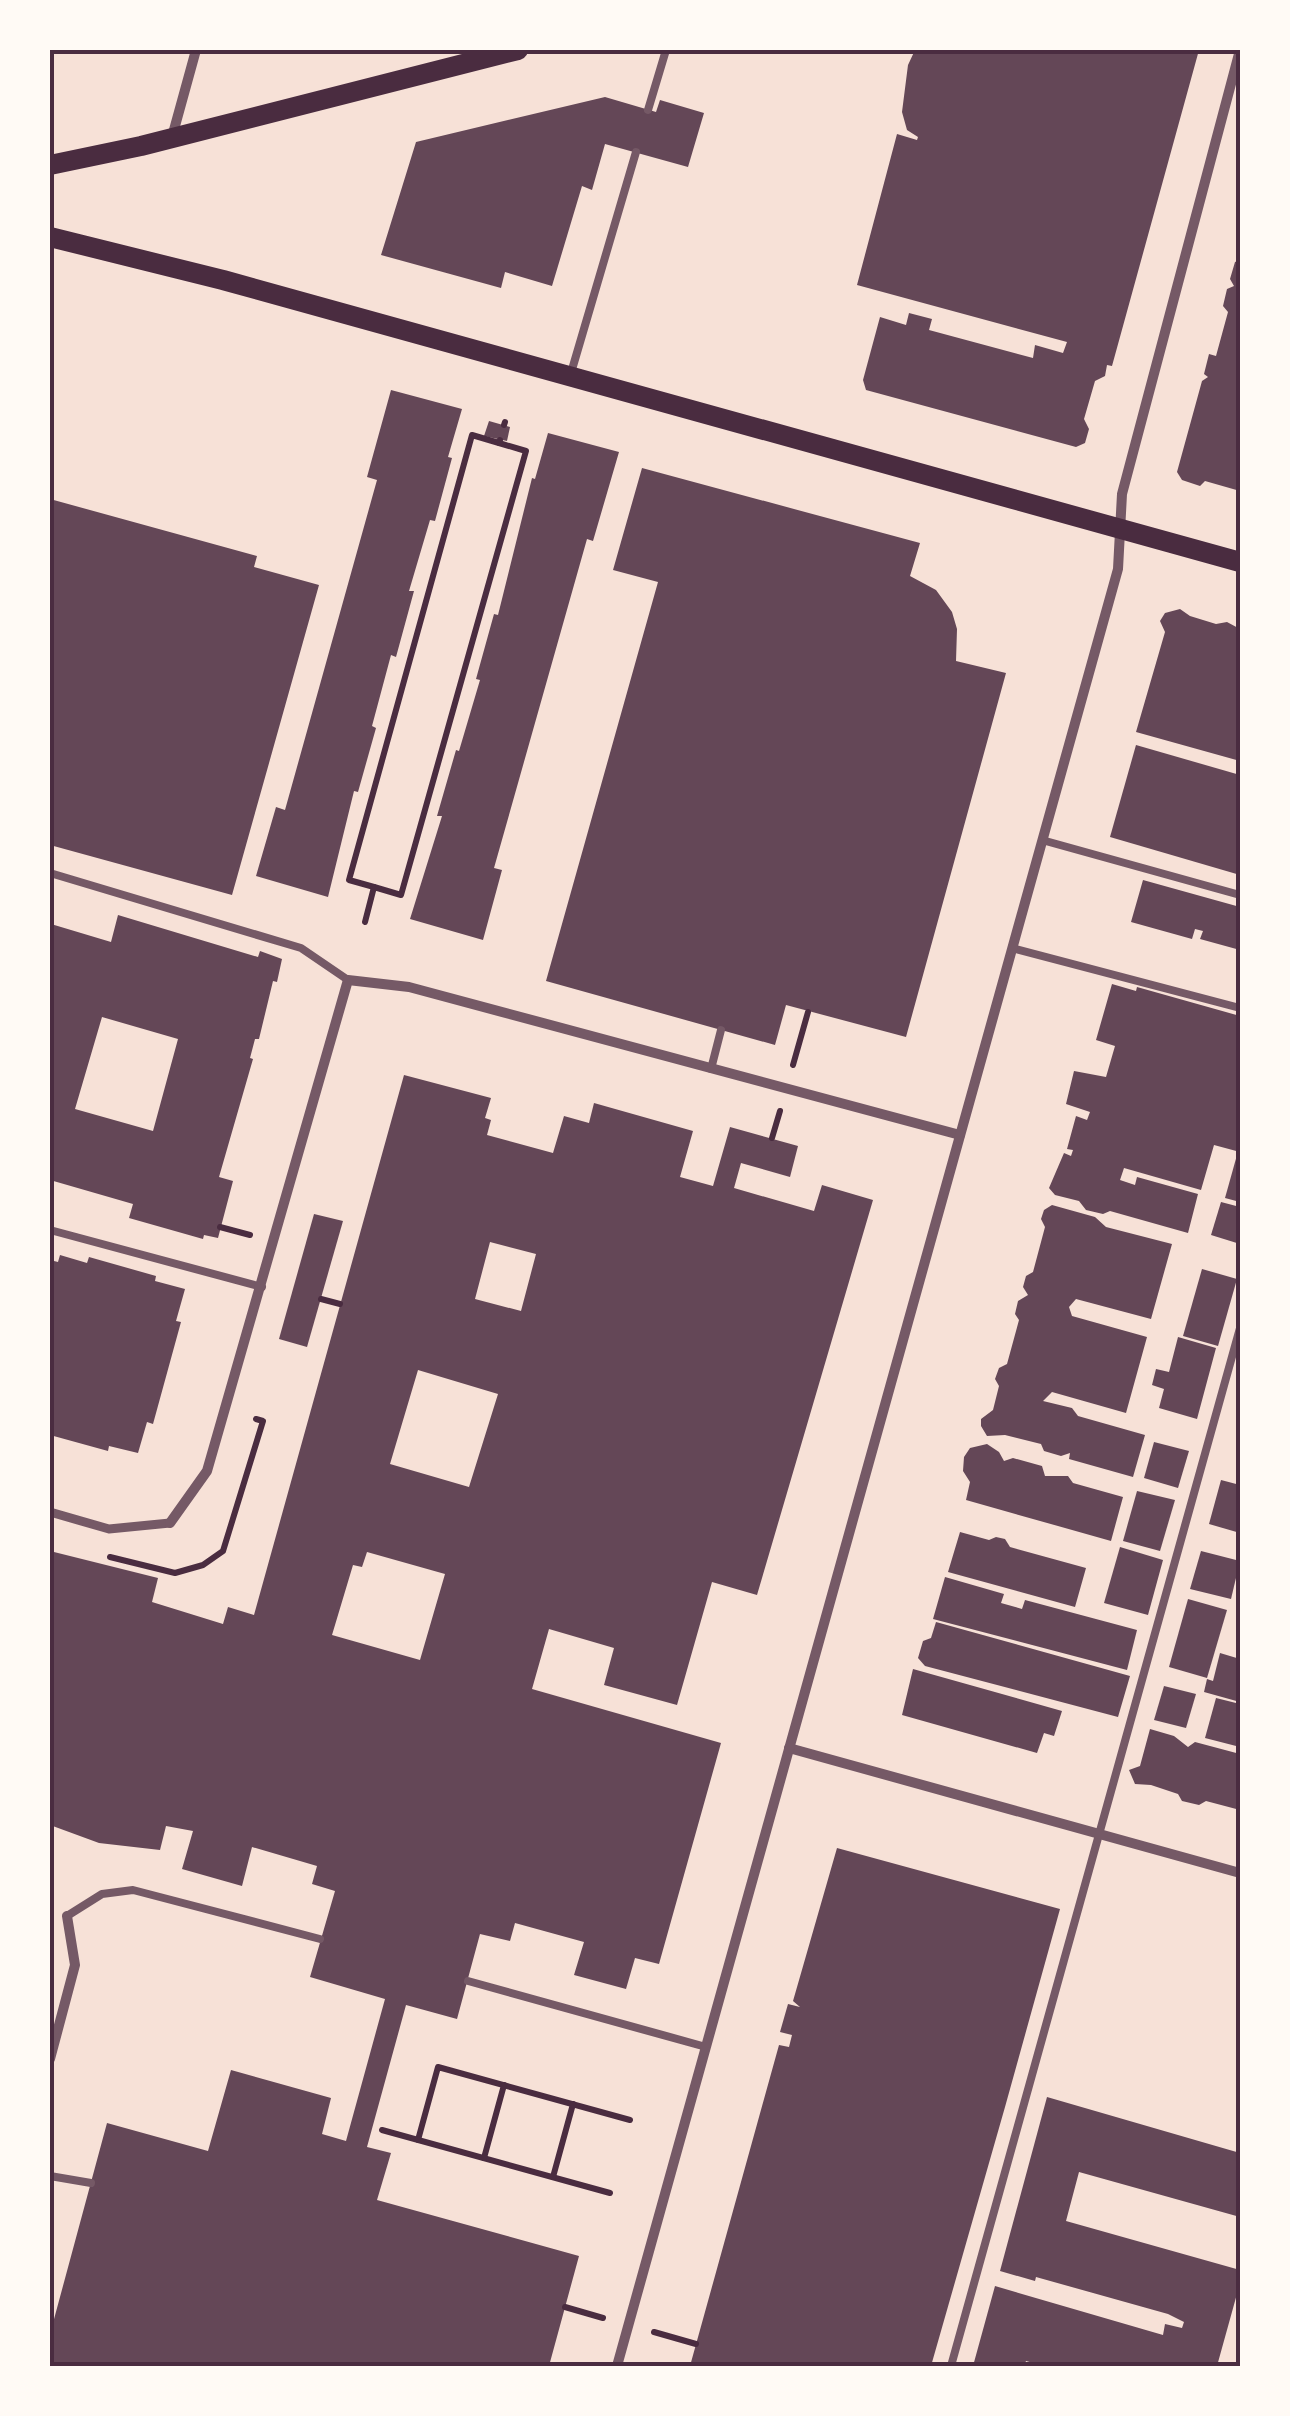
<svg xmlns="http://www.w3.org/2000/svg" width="1290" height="2416" font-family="Quicksand,sans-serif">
  <rect width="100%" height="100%" fill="#f7e1d7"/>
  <g fill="#644757" fill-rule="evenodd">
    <polygon points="915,50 1199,50 1112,366 1107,365 1105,376 1095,381 1084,419 1089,429 1085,443 1076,447 866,390 863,380 880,317 906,325 909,313 932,319 929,330 1033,358 1035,345 1063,353 1067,342 857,285 897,134 917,140 918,137 907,130 902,112 908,65"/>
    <polygon points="605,97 656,112 660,100 704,113 688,167 605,144 592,190 582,186 552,286 505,272 501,288 381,255 416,142"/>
    <polygon points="1240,260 1240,491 1205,481 1200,486 1182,480 1177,472 1202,381 1208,377 1204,374 1209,354 1216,356 1228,312 1223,306 1227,289 1234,286 1230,279 1235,262"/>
    <polygon points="391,390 462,409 448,457 452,458 435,521 430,520 409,591 414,591 396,657 391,655 372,726 376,728 358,792 354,791 328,897 256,876 276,807 285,810 377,480 367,477"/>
    <polygon points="489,421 510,427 507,441 484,436"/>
    <polygon points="548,433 619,452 593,541 587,539 494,868 502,870 483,940 410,919 442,816 437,816 456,750 459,751 480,680 476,679 494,614 498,615 532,478 535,479"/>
    <polygon points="642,468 920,543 910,576 936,590 952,612 957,629 956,661 1006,673 906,1037 786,1005 775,1045 546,981 658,582 613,570"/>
    <polygon points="50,499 257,556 254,567 319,585 232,895 50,845"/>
    <polygon points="1180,609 1190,616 1216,624 1227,622 1240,629 1240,761 1136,732 1165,632 1160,621 1165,613"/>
    <polygon points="1136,745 1240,775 1240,875 1110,837"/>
    <polygon points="1143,880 1240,907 1240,950 1200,939 1203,931 1195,929 1192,939 1131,922"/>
    <path d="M118,915L258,957L260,951L282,959L277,982L273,981L259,1039H255L250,1058L253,1059L219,1177L233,1181L218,1238L204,1235L203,1239L129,1218L133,1204L50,1180V928L51,924L111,942ZM102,1017L178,1039L153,1131L75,1109Z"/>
    <polygon points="1112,984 1136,991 1137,987 1240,1016 1240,1152 1214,1145 1201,1190 1124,1168 1120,1180 1135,1185 1137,1177 1198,1194 1188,1233 1110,1211 1103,1214 1086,1210 1079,1201 1055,1195 1049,1188 1064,1153 1071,1156 1073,1150 1067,1149 1076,1116 1087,1120 1090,1112 1066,1104 1074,1071 1106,1077 1115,1046 1096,1040"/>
    <path d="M404,1075L491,1098L485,1118L491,1120L487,1135L553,1153L564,1116L589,1123L594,1103L693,1131L680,1177L713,1186L730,1127L798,1146L790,1177L741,1163L734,1188L814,1211L822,1185L873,1200L757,1595L712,1582L677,1705L604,1685L614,1648L549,1629L532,1689L721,1743L659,1964L635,1958L626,1989L574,1975L584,1942L515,1923L510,1941L480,1934L457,2019L406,2005L367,2147L391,2153L377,2200L579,2256L549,2366H50V2334L107,2123L208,2151L231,2070L331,2098L322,2134L346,2141L385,1999L310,1977L335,1891L312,1884L317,1866L252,1847L242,1886L182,1869L193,1831L166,1826L160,1850L99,1843L50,1825V1551L158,1578L152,1602L223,1624L228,1607L254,1615ZM490,1242L536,1254L521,1311L475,1299ZM418,1370L498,1394L469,1487L390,1464ZM367,1552L445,1574L420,1660L332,1635L353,1565L362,1567Z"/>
    <polygon points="1237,1155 1240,1156 1240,1202 1225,1198"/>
    <polygon points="1221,1202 1240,1207 1240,1244 1211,1235"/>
    <polygon points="1052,1205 1095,1217 1106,1227 1172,1244 1151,1319 1076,1299 1069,1307 1072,1316 1147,1337 1126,1413 1052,1392 1043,1401 1072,1408 1078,1416 1145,1435 1133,1477 1069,1459 1070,1453 1061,1456 1044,1451 1041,1444 1005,1435 987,1436 981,1426 981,1419 993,1410 999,1386 995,1379 999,1368 1007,1364 1019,1320 1015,1314 1018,1301 1028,1295 1023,1287 1026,1276 1033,1272 1045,1227 1041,1219 1044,1210"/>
    <polygon points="314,1214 343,1221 307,1347 279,1339"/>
    <polygon points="60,1255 87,1263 89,1257 156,1276 155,1281 185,1289 176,1321 181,1322 153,1424 147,1422 138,1453 109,1446 108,1451 50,1435 50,1260 58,1262"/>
    <polygon points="1202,1269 1237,1279 1218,1346 1183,1336"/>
    <polygon points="1178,1337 1216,1348 1197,1419 1159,1408 1164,1389 1152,1385 1156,1369 1169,1372"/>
    <polygon points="1154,1442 1189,1451 1178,1488 1144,1478"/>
    <polygon points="987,1444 999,1452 1004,1461 1013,1458 1042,1466 1045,1476 1068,1476 1073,1483 1123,1497 1111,1541 966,1500 970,1482 963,1471 964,1457 970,1448"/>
    <polygon points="1221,1480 1240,1485 1240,1533 1209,1524"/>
    <polygon points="1137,1491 1175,1500 1160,1551 1123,1541"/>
    <polygon points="960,1532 989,1540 996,1537 1005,1539 1010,1547 1086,1568 1075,1607 948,1572"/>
    <polygon points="1120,1547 1163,1560 1148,1615 1104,1603"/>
    <polygon points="1201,1551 1240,1561 1231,1599 1190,1589"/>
    <polygon points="945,1577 1004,1594 1001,1603 1022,1609 1025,1600 1137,1630 1127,1670 933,1619"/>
    <polygon points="1188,1599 1227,1610 1207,1678 1169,1667"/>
    <polygon points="936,1622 1130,1676 1118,1717 925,1666 918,1658 923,1641 931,1638"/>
    <polygon points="1220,1653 1240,1659 1240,1702 1204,1692 1207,1679 1213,1681"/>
    <polygon points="913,1669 1062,1711 1054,1736 1044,1733 1037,1753 902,1715"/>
    <polygon points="1164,1686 1196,1694 1186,1728 1154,1720"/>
    <polygon points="1216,1698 1240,1704 1240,1747 1205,1738"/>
    <polygon points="1150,1729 1174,1736 1188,1747 1195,1742 1240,1754 1240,1810 1206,1801 1199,1805 1182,1801 1178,1794 1151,1785 1135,1784 1129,1770 1140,1766"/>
    <polygon points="837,1848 1060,1909 1005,2107 931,2366 690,2366 779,2045 789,2047 792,2035 780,2032 788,2004 800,2007 793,2001"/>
    <polygon points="1047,2097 1240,2153 1240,2217 1079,2172 1066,2221 1240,2270 1240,2283 1217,2366 1044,2366 1026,2361 1024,2366 973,2366 995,2286 1163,2335 1165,2324 1182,2328 1184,2322 1168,2314 1036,2277 1035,2281 1000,2271"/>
  </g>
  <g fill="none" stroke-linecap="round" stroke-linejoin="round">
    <g stroke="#4a2c40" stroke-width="6">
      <polyline points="504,425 505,422"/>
      <polyline points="374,887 349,880 472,435 499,443"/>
      <polyline points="365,922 374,887 401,895 526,451 499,443 500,440"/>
      <polyline points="793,1065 808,1012"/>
      <polyline points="772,1138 780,1111"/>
      <polyline points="220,1227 250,1235"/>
      <polyline points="321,1299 340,1304"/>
      <polyline points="110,1557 175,1573 203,1565 223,1551 263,1421 256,1419"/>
      <polyline points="382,2130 610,2193"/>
      <polyline points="418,2140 438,2067 630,2120"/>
      <polyline points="484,2158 504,2085"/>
      <polyline points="553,2177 573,2104"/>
      <polyline points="565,2307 603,2318"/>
      <polyline points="654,2332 696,2344"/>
    </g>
    <g stroke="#755966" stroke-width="8">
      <polyline points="648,110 666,50"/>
      <polyline points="571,373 636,152"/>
      <polyline points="1042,840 1240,895"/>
      <polyline points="50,873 301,948 348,980"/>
      <polyline points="1012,948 1240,1008"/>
      <polyline points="711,1069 721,1030"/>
      <polyline points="50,1230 262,1287"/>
      <polyline points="67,1916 102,1894 133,1890 320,1939"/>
      <polyline points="468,1981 706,2047"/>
      <polyline points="50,2176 91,2183"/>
      <polyline points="951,2366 1240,1328"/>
    </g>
    <polyline stroke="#755966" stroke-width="9" points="50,1512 109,1529 170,1523"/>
    <g stroke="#755966" stroke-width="10">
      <polyline points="172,137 196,50"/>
      <polyline points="170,1523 207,1471 348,980 409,987 960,1135"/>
      <polyline points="789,1748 1240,1873"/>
      <polyline points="50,2059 75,1965 67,1916"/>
      <polyline points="617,2366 1118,569 1122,494 1240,50"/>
    </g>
    <g stroke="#4a2c40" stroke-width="20">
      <polyline points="50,165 141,146 518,50"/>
      <polyline points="50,237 223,280 1240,562"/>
    </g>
  </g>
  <rect width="1290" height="2416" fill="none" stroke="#fffaf5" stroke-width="105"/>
  <rect x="52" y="52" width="1186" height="2312" fill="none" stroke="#4a2c40" stroke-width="4"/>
</svg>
